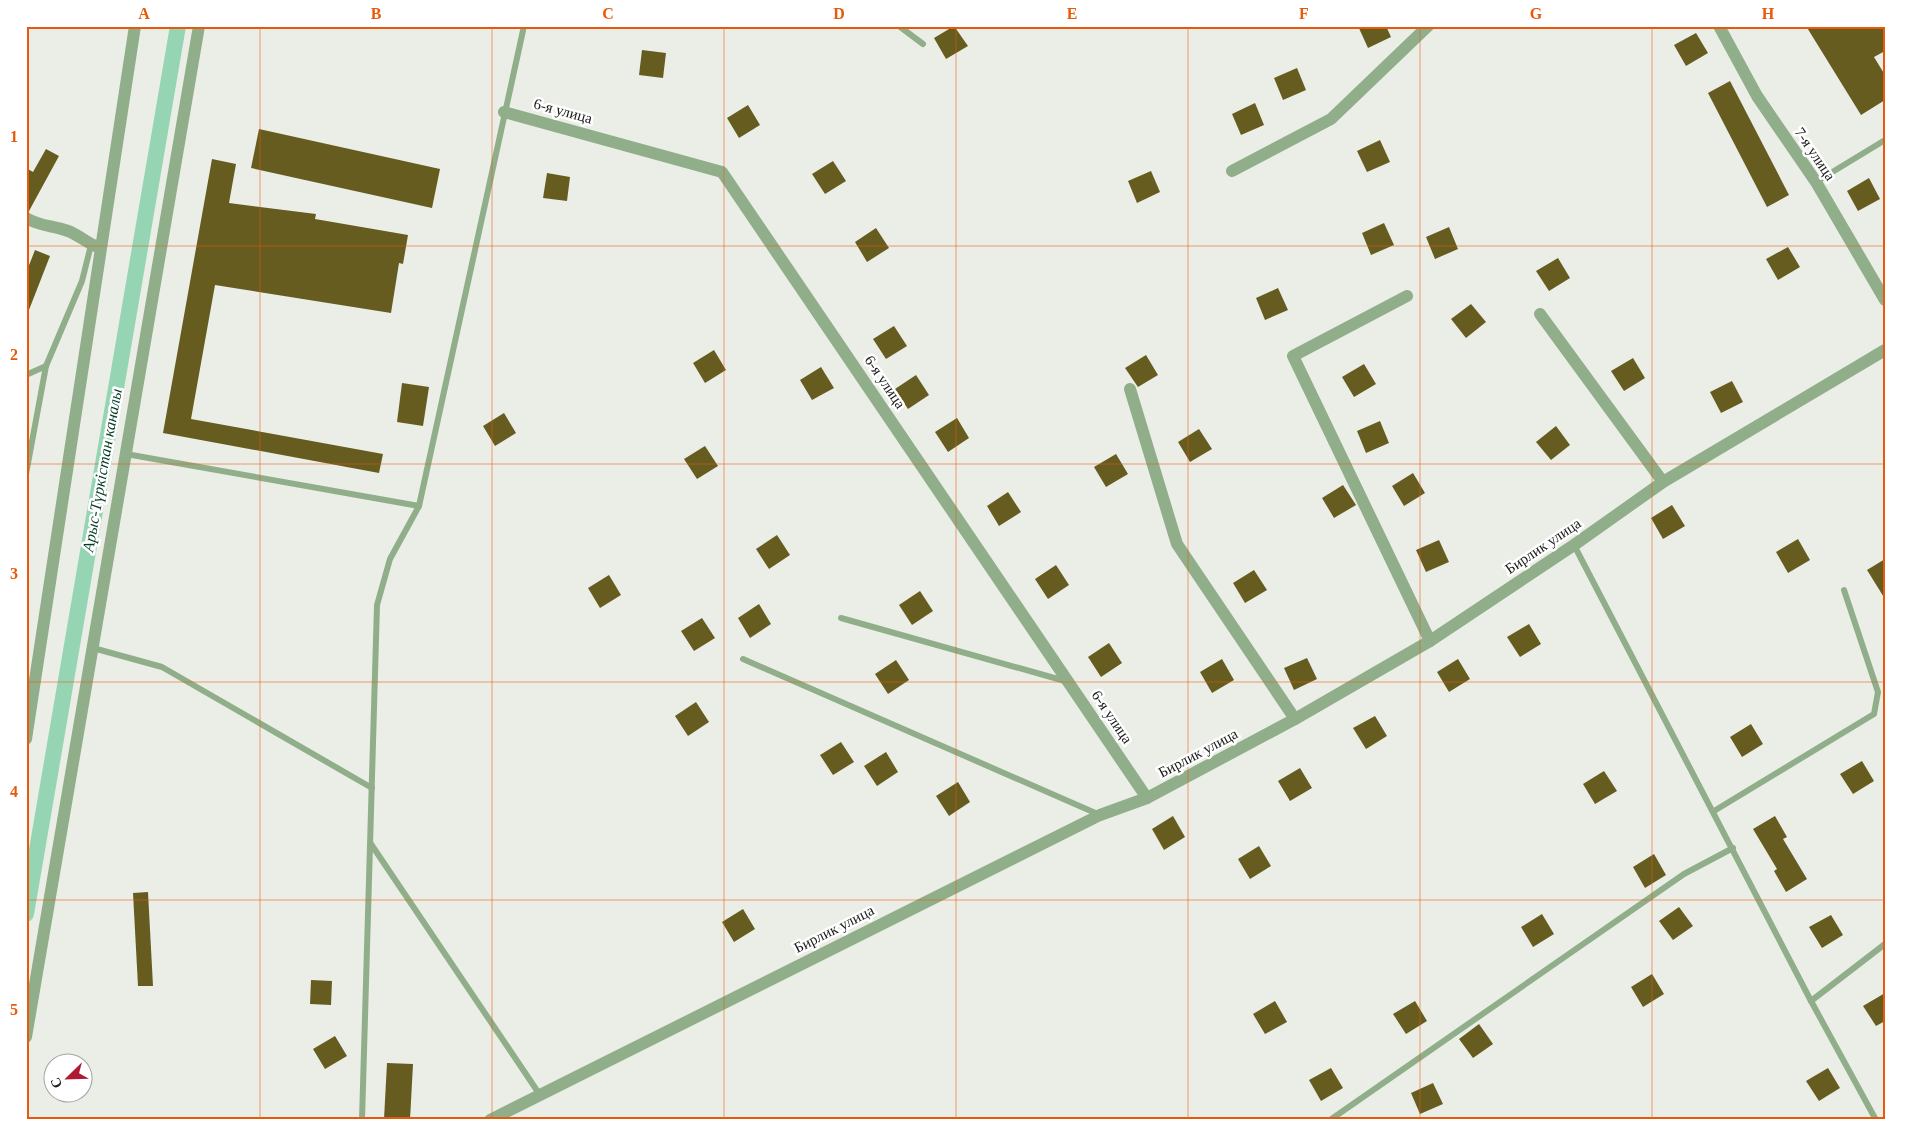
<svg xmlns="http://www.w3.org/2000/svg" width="1911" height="1146" font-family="'Times New Roman',serif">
  <rect width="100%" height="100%" fill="#ebeee6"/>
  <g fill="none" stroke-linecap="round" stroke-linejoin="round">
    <polyline stroke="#96d5b3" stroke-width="16" points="26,914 178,26"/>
  </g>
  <g fill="#665c20">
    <polygon points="954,26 968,46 946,59 934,38"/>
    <polygon points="1358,26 1386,26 1391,37 1368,48"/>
    <polygon points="1806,26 1885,26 1885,51 1874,57 1885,75 1885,100 1861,115"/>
    <polygon points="1696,33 1708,53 1686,66 1674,45"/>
    <polygon points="642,50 666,53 663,78 639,75"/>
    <polygon points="1297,68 1306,90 1283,100 1274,78"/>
    <polygon points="1730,81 1789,195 1767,207 1708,93"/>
    <polygon points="1255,103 1264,125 1241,135 1232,114"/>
    <polygon points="748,105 760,125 739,138 727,118"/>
    <polygon points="259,129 440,169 432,208 251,168"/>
    <polygon points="1380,140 1390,162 1367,172 1357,151"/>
    <polygon points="46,149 59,156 29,211 26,210 26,168 33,172"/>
    <polygon points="212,159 236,164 229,203 316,214 315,219 408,235 403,264 399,263 391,313 215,285 191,419 383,454 379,473 163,433"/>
    <polygon points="833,161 846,181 825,194 812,174"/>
    <polygon points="1151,171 1160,192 1137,203 1128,181"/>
    <polygon points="547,173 570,177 567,201 543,198"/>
    <polygon points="1869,178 1880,199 1858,211 1847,191"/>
    <polygon points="1384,223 1394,245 1371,255 1362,233"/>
    <polygon points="1449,227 1458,249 1435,259 1426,237"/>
    <polygon points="876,228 889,248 867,262 855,242"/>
    <polygon points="1788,247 1800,267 1778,280 1766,259"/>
    <polygon points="35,250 50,256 27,315 26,273"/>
    <polygon points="1558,258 1570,278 1549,291 1536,271"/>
    <polygon points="1278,288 1288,310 1265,320 1256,298"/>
    <polygon points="1471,304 1486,322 1466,338 1451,319"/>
    <polygon points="894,326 907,346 886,359 873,339"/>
    <polygon points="714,350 726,370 705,383 693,363"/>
    <polygon points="1146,355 1158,375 1138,387 1125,368"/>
    <polygon points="1633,358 1645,378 1624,391 1611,371"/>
    <polygon points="1364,364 1376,384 1354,397 1342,377"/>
    <polygon points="821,367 834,388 812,400 800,380"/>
    <polygon points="916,375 929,395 908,409 895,389"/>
    <polygon points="1732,381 1743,402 1721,413 1710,392"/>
    <polygon points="402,383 429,387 423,426 397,422"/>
    <polygon points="504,413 516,433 495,446 483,426"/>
    <polygon points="957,418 969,438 948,452 935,432"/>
    <polygon points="1380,421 1389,443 1366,453 1357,431"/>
    <polygon points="1556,426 1570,445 1551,460 1536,442"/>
    <polygon points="1199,429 1212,449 1190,462 1178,442"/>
    <polygon points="705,446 718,466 697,479 684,459"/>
    <polygon points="1116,454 1128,474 1106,487 1094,467"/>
    <polygon points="1413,473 1425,493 1404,506 1392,486"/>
    <polygon points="1343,485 1356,505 1334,518 1322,498"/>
    <polygon points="1008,492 1021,512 999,526 987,506"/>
    <polygon points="1672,505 1685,526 1663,539 1651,518"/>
    <polygon points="777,535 790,555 769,569 756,549"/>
    <polygon points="1798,539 1810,560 1788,573 1776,552"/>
    <polygon points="1439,540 1449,562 1426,572 1416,550"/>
    <polygon points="1885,559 1885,599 1867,570"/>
    <polygon points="1056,565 1069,585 1048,599 1035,579"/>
    <polygon points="1254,570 1267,590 1245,603 1233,583"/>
    <polygon points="609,575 621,595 600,608 588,588"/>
    <polygon points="920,591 933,611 912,625 899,605"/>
    <polygon points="759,604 771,624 750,638 738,618"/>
    <polygon points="702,618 715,638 694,651 681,631"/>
    <polygon points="1529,624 1541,644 1520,657 1507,637"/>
    <polygon points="1109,643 1122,663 1101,677 1088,657"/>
    <polygon points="1307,658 1317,679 1294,690 1284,668"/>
    <polygon points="1222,659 1234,680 1212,693 1200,672"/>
    <polygon points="1458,659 1470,679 1449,692 1437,672"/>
    <polygon points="896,660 909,680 888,694 875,674"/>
    <polygon points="696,702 709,722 688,736 675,716"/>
    <polygon points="1375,716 1387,736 1366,749 1353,728"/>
    <polygon points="1751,724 1763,744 1742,757 1730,737"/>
    <polygon points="841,742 854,762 833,775 820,755"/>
    <polygon points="886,752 898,772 877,786 864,766"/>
    <polygon points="1862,761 1874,781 1853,794 1840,774"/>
    <polygon points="1300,768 1312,788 1290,801 1278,781"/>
    <polygon points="1604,771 1617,791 1595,804 1583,784"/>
    <polygon points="958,782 970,802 949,816 936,796"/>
    <polygon points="1173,816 1185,837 1164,850 1152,829"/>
    <polygon points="1775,816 1787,837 1783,839 1807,879 1786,892 1774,871 1777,869 1753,829"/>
    <polygon points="1259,846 1271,866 1250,879 1238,859"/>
    <polygon points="1654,854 1666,875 1645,888 1633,867"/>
    <polygon points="148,892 153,986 138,986 133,893"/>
    <polygon points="1679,907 1693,926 1673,940 1659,921"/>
    <polygon points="743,909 755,929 734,942 722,922"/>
    <polygon points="1542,914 1554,934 1533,947 1521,927"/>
    <polygon points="1831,915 1843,935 1822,948 1809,927"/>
    <polygon points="1652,974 1664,994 1643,1007 1631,987"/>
    <polygon points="311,980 332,981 331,1005 310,1004"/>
    <polygon points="1885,993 1885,1021 1876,1026 1863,1006"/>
    <polygon points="1275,1001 1287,1022 1265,1034 1253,1014"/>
    <polygon points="1415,1001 1427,1021 1406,1034 1393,1014"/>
    <polygon points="1479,1024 1493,1044 1473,1058 1459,1039"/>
    <polygon points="335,1036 347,1056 325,1069 313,1049"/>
    <polygon points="387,1063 413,1064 410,1120 384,1119"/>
    <polygon points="1331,1068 1343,1088 1321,1101 1309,1080"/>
    <polygon points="1828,1068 1840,1088 1819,1101 1806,1081"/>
    <polygon points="1433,1083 1443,1104 1420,1114 1411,1093"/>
  </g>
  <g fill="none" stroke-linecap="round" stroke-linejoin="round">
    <g stroke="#90ae89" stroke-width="6">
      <polyline points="899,26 923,44"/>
      <polyline points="1816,182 1885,140"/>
      <polyline points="26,375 46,366"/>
      <polyline points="126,454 419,506"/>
      <polyline points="26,474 46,366 82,281 91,245"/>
      <polyline points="1574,545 1811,1001 1876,1120"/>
      <polyline points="841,618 1065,681"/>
      <polyline points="93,648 162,667 372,788"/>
      <polyline points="743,659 1100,815"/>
      <polyline points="1714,811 1874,714 1878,692 1844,590"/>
      <polyline points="371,844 540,1095"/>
      <polyline points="1811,1001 1885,944"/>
      <polyline points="362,1120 377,605 390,559 419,506 524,26"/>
      <polyline points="1330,1120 1684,874 1733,848"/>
    </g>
    <g stroke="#90ae89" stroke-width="12">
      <polyline points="1719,26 1757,96 1816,182 1885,300"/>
      <polyline points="504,112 722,172 1147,798"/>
      <polyline points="1232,171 1331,119 1428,26"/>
      <path d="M26,218C39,226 54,226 68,231C79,235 88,244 100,248"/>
      <polyline points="1407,296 1293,356 1430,641"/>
      <polyline points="1540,314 1663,482"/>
      <polyline points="1130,389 1177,544 1295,719"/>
      <polyline points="26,739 135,26"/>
      <polyline points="26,1037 199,26"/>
      <polyline points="490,1120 1100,815 1147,798 1295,719 1430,641 1574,545 1663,482 1885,350"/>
    </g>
  </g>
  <path fill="none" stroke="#e8590c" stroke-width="1" stroke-opacity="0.55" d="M260,26V1120M492,26V1120M724,26V1120M956,26V1120M1188,26V1120M1420,26V1120M1652,26V1120M26,246H1885M26,464H1885M26,682H1885M26,900H1885"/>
  <g text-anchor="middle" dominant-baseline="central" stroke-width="5" stroke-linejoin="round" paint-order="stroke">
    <g font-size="15" fill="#1a1a18" stroke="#fff">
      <text transform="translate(563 111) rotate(15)">6-я улица</text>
      <text transform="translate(1815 154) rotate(56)">7-я улица</text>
      <text transform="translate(885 382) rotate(56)">6-я улица</text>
      <text transform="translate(1543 546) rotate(-34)">Бирлик улица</text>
      <text transform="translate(1112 717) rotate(56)">6-я улица</text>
      <text transform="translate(1198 753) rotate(-28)">Бирлик улица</text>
      <text transform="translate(834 929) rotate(-27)">Бирлик улица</text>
    </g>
    <g font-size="16" font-style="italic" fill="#033923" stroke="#fff">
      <text transform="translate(102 470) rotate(-80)">Арыс-Түркістан каналы</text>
    </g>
  </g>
  <rect width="1911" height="1146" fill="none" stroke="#ffffff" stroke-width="55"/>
  <g transform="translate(68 1078) rotate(247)"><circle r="24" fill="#ffffff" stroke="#a3a3a3"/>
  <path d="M0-4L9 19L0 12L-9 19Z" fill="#ae1934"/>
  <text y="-8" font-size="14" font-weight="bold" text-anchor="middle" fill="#1a1a18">С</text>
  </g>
  <rect x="28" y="28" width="1856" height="1090" fill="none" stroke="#e8590c" stroke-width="2"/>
  <g font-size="16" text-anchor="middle" font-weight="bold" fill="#e8590c">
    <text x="144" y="19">A</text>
    <text x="376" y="19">B</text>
    <text x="608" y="19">C</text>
    <text x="839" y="19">D</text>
    <text x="1072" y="19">E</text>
    <text x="1304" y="19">F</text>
    <text x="1536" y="19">G</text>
    <text x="1768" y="19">H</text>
    <text x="14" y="142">1</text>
    <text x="14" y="360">2</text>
    <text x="14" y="579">3</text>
    <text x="14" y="797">4</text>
    <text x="14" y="1015">5</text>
  </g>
</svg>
